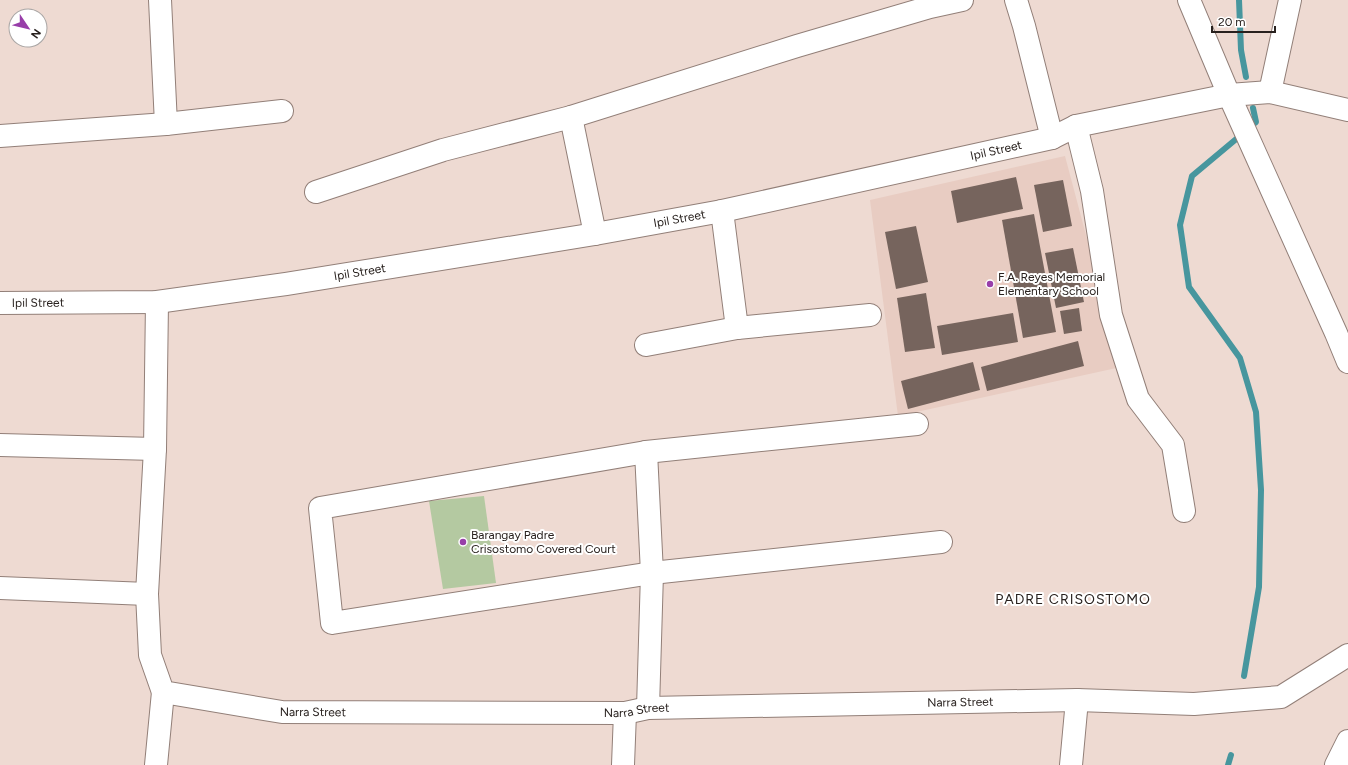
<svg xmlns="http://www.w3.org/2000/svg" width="1348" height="765" font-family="Figtree,sans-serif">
  <rect width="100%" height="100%" fill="#eedad2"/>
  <polygon fill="#e8ccc2" points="1065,156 1121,367 898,416 870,200"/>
  <polygon fill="#b4c9a1" points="484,496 496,583 443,589 429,501"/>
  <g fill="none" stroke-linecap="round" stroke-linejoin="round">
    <g stroke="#47969e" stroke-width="6">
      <polyline points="1239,0 1241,50 1246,77"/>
      <polyline points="1252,125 1256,122 1253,108"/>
      <polyline points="1241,135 1192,176 1180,225 1189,287 1240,358 1256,412 1261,490 1259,587 1244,676"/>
      <polyline points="1228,765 1231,755"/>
    </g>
  </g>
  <g fill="#76645d">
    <polygon points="1016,177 1023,209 957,223 951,191"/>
    <polygon points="1063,180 1072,226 1043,232 1034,185"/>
    <polygon points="1034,214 1056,332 1023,338 1002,220"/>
    <polygon points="916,226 928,282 896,289 885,232"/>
    <polygon points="1073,248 1084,302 1056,308 1045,253"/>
    <polygon points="926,293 935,348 905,352 897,298"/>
    <polygon points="1079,308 1082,331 1064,334 1060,311"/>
    <polygon points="1013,313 1018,342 942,355 937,326"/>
    <polygon points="1078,341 1084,366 987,391 981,367"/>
    <polygon points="973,362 980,390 908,409 901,381"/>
  </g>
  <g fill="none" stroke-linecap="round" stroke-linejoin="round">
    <g stroke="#927f78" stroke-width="24">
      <g id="minor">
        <polyline points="160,0 166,124"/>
        <polyline points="1016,0 1024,26 1052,138"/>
        <polyline points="1189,0 1229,95 1336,333 1348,362"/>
        <polyline points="1270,92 1290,0"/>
        <polyline points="571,117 595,234"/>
        <polyline points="1076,126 1092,191 1111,315 1138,399 1173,445 1184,511"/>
        <polyline points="0,136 166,124 282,111"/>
        <polyline points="316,192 443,150 571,117 797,46 930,7 962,0"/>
        <polyline points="722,211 737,328"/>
        <path id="s1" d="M157,302L155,449L147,594L150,655L163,692L282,712L625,713L648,708L1077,700L1194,704L1281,697L1348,655"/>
        <path id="s2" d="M0,303L157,302L286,284L595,234L722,211L1052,138L1076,126L1229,95L1270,92L1348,110"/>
        <polyline points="646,345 737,328 870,315"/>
        <polyline points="917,424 646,452 320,508 332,623 652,573 941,542"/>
        <polyline points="0,445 155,449"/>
        <polyline points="646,452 652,573 648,708"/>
        <polyline points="0,588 147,594"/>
        <polyline points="156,765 163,692"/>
        <polyline points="623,765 625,713"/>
        <polyline points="1071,765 1077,700"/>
        <polyline points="1336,765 1348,741"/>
      </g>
    </g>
    <use href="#minor" stroke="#fff" stroke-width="22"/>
  </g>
  <g fill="#983ea9" stroke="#fff" stroke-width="1.5">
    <circle cx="990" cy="284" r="4"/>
    <circle cx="463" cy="542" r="4"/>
  </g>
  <g text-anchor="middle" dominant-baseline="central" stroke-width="4" stroke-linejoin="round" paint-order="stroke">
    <g font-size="12" fill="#28211e" stroke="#fff">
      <text stroke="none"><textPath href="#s2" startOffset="1010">Ipil Street</textPath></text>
      <text stroke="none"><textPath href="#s2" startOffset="686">Ipil Street</textPath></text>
      <text stroke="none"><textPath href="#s2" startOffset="362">Ipil Street</textPath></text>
      <text stroke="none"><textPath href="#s2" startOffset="38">Ipil Street</textPath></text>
      <text stroke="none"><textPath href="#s1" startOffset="1192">Narra Street</textPath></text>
      <text stroke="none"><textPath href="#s1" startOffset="868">Narra Street</textPath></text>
      <text stroke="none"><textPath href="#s1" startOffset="544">Narra Street</textPath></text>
    </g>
    <g font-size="12" fill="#28211e" stroke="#fff" text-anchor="start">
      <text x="998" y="277">F.A. Reyes Memorial<tspan x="998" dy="14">Elementary School</tspan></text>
      <text x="471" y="535">Barangay Padre<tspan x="471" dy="14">Crisostomo Covered Court</tspan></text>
    </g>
    <g font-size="14" letter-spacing="1" fill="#28211e" stroke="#fff">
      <text x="1073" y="599">PADRE CRISOSTOMO</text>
    </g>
  </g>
  <g transform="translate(28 28) rotate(125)"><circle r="19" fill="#ffffff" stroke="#a9a6a5"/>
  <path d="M0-3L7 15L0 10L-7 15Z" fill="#983ea9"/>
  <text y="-6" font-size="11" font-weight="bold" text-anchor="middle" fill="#28211e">N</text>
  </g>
  <path d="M1212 26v6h63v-6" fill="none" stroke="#28211e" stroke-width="2"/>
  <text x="1218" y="26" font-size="12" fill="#28211e" stroke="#ffffff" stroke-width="3" paint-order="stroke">20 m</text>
</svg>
